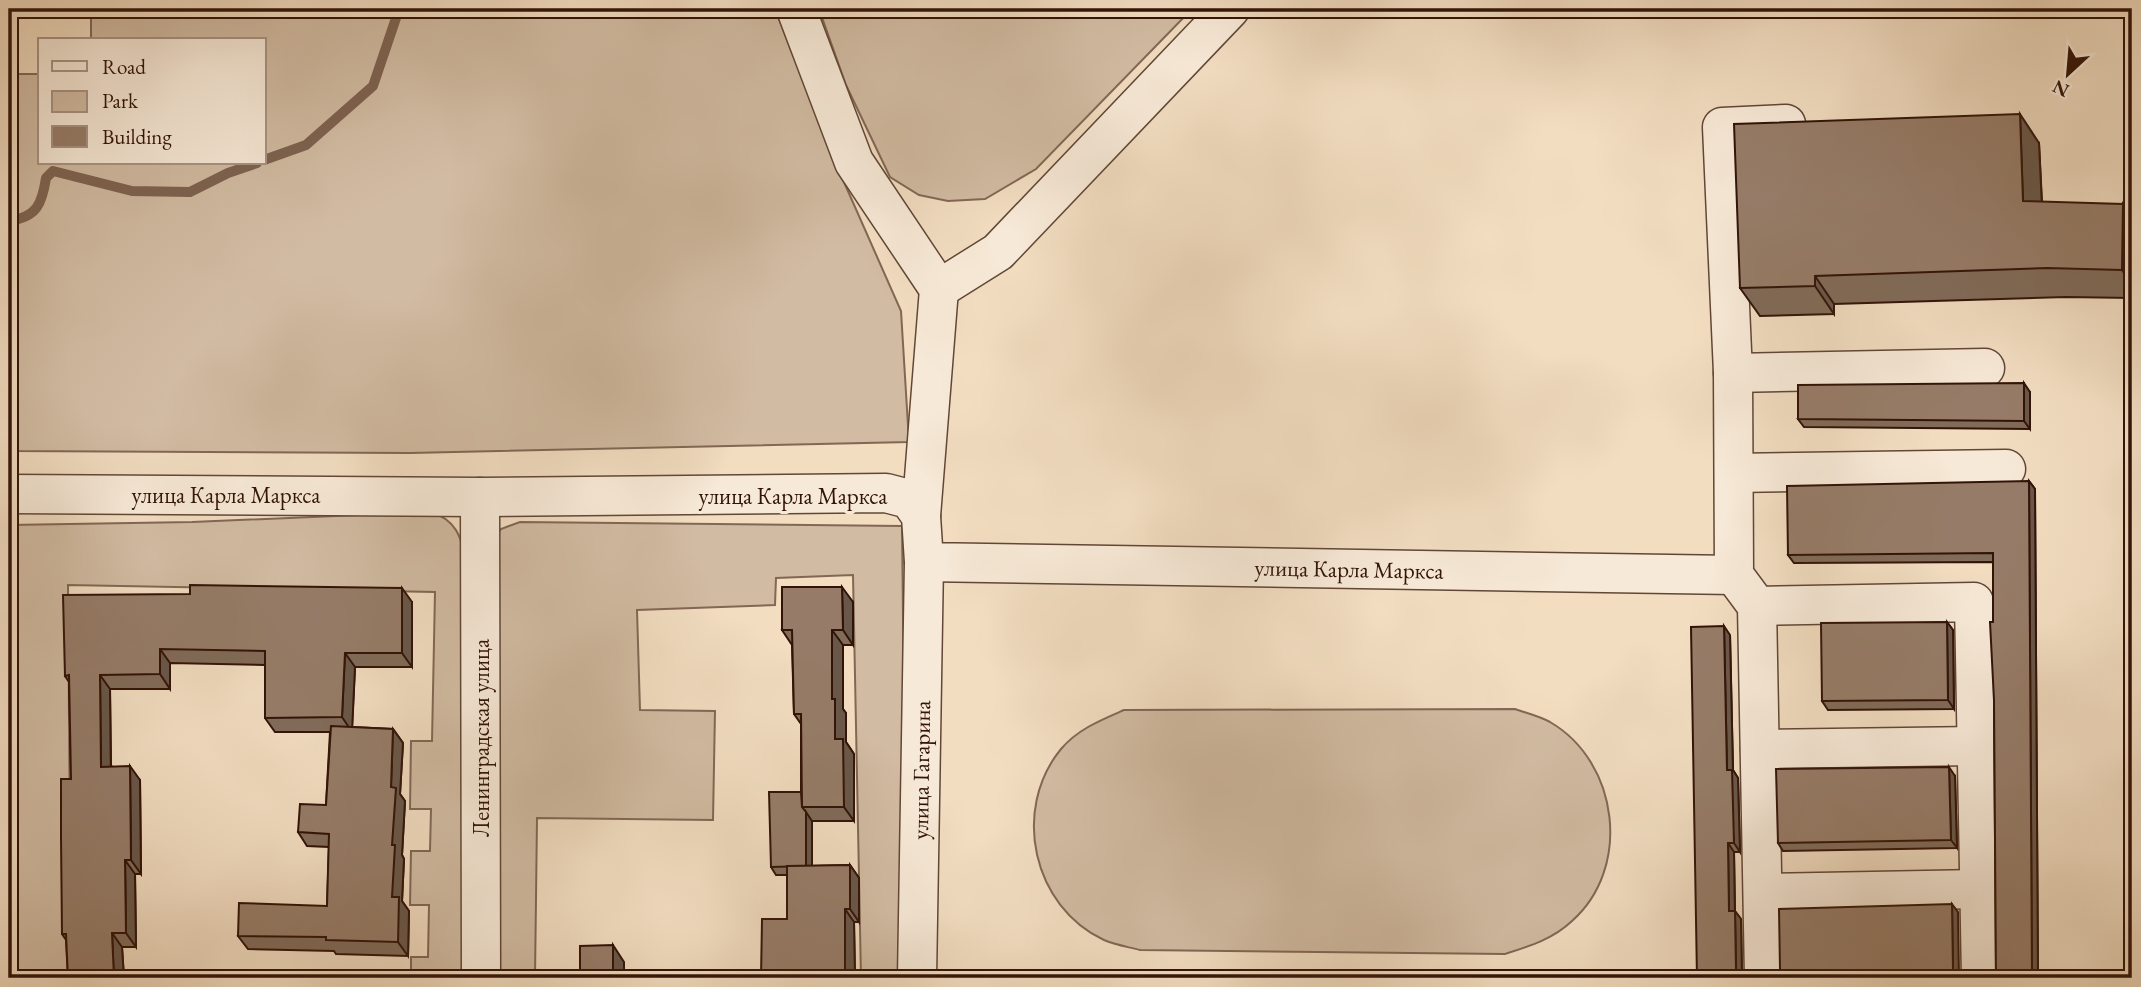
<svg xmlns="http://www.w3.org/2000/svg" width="2141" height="987" font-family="'EB Garamond',serif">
  <rect width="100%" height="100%" fill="#f2ddc1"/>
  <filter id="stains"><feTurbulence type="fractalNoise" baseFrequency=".00286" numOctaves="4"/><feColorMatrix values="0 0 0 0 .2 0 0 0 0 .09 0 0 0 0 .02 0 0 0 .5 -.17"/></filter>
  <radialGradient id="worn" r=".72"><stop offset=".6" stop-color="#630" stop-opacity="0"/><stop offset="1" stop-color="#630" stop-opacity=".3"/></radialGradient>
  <g fill="#d1bba2" stroke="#826755" stroke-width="2">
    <polygon points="91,9 775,9 832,155 901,311 909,442 410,453 9,451 9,74 40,74 40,163 264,163 264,40 91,40"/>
    <polygon points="819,9 1192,9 1036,169 985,199 948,201 919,195 890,177 846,85"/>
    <path d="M430,512C456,519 461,537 467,561L465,978H411V957H428L429,905H410L411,851H430L431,809H410L411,741H432L435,592L68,585L71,978H9V525L192,522Z"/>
    <polygon points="520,522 902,526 907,978 861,978 853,575 776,578 775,605 637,610 640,710 715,711 713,820 537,818 535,978 498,978 497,535 501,529"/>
    <path d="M1515,709C1526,713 1539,716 1550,722C1619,762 1632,868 1572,921C1553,939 1530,946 1505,954L1140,950C1129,947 1115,945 1104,940C1033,907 1011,810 1061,749C1078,729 1101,720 1124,710Z"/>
  </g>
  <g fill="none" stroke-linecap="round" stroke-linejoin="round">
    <g stroke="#7e6351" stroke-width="10">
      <polyline points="264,160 306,145 373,86 396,18 395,9"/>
      <path d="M9,221C37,217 42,204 46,178L53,171L132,191L190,192L228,173L257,163"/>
    </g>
    <g stroke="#624636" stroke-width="41">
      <g id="minor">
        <polyline points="796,9 854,162 939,289 921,516"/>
        <polyline points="939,289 998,252 1230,9"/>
        <polyline points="1733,373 1985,368"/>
        <polyline points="1734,473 2006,469"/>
        <polyline points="9,494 480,497 886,493 909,499 921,516 924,562 1734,575"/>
        <polyline points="480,497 481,978"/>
        <polyline points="1757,606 1974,602 1981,978"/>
        <polyline points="1760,749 1976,746"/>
        <polyline points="1763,893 1979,889"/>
        <polyline points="917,978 924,562"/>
        <polyline points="1764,978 1757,606 1734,575 1733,373 1722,127 1786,124"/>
      </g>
    </g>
    <use href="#minor" stroke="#f7e9d7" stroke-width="38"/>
  </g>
  <g fill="#816b59" stroke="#321308" stroke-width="2">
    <polygon points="2039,143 2042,202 2132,217 2132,298 2066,297 1834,304 1834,314 1760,316 1740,288"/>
    <polygon points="2030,392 2030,429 1804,427 1798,419"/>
    <polygon points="2029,481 2035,489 2038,978 1996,978 1993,562 1794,563 1788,555"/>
    <polygon points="190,594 412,602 412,667 355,667 352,727 393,729 403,743 400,794 405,801 402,855 404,859 402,901 409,911 408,956 336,954 334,951 248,949 238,936 327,906 329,847 307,846 298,832 326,805 330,732 275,732 265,718 265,665 170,663 170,689 110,689 111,766 140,780 141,874 135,874 136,947 122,947 124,978 68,978 66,940 62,934 71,779 69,682 65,676"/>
    <polygon points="853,602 853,645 843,645 843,709 846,713 846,742 854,754 854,821 812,821 812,866 850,865 859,878 859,922 854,922 855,978 761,978 787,919 787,875 776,875 771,867 801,792 801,724 794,714 792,645 782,630"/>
    <polygon points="1947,622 1953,630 1954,709 1828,710 1822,701"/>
    <polygon points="1730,635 1733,770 1738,778 1740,852 1734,852 1735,911 1741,919 1742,978 1697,978"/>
    <polygon points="1955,776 1957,848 1783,851 1778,843"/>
  </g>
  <g fill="#695749" stroke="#321308" stroke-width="2">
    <polygon points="2020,114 2039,143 2043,229 2023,201"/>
    <polygon points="2123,204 2132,217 2132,285 2122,270"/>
    <polygon points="1815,276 1834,304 1834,314 1815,286"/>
    <polygon points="2024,383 2030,392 2030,429 2024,421"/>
    <polygon points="2029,481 2035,489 2038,978 2032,978"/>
    <polygon points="842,587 853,602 853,645 843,630"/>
    <polygon points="402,588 412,602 412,667 402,653"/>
    <polygon points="1947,622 1953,630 1954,709 1948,700"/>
    <polygon points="1724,626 1730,635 1733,770 1738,778 1740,852 1734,843 1727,770"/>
    <polygon points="832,630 843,645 843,709 846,713 846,742 854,754 854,821 844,807 835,739 832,699"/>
    <polygon points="160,649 170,663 170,689 160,674"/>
    <polygon points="345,653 355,667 352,732 342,717"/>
    <polygon points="100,675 110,689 111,781 101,767"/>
    <polygon points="393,729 403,743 400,794 405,801 402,855 404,859 402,901 409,911 408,956 398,942 392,897 392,845 391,787"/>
    <polygon points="130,766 140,780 141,874 131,860"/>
    <polygon points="1949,767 1955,776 1957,848 1951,840"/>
    <polygon points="806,812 812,821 812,875 806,867"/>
    <polygon points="1728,843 1734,852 1735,919 1729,911"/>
    <polygon points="125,860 135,874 136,947 126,933"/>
    <polygon points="850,865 859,878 859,922 850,909"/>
    <polygon points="1952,904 1958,912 1959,978 1956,978 1953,970"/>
    <polygon points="845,909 854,922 855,978 845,978"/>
    <polygon points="1735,911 1741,919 1742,978 1739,978 1736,970"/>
    <polygon points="112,933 122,947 124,978 114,978"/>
    <polygon points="613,945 624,962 624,978 613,978"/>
  </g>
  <g fill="#967c68" stroke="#321308" stroke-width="2">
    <polygon points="2020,114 2023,201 2123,204 2122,270 2047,268 1815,276 1815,286 1740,288 1734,124"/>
    <polygon points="2024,383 2024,421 1798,419 1798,385"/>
    <polygon points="2029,481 2032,978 1996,978 1994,700 1990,622 1993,622 1993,553 1788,555 1787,486"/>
    <polygon points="190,585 402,588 402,653 345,653 342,717 265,718 265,651 160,649 160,674 100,675 101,767 130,766 131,860 125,860 126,933 112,933 114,978 68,978 66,934 62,934 61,837 61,779 71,779 69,675 65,676 63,595 190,594"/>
    <polygon points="782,587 842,587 843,630 832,630 832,699 835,699 835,739 843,739 844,807 802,807 801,714 794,714 792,630 782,630"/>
    <polygon points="1947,622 1948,700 1822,701 1821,623"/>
    <polygon points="1724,626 1727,770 1732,770 1734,843 1728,843 1729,911 1735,911 1736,970 1739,978 1697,978 1691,627"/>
    <polygon points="331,726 393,729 391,787 396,788 392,845 395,845 392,897 399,897 398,942 326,940 326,937 238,936 239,903 327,906 329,834 298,832 300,804 326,805"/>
    <polygon points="1949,767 1951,840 1778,843 1776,769"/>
    <polygon points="769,792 801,792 802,807 806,812 806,866 771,867"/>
    <polygon points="850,865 850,909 845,909 845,978 761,978 762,919 787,919 787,866"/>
    <polygon points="1952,904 1953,970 1956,978 1778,978 1780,969 1779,909"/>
    <polygon points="613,945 613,978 580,978 580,946"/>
  </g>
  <g text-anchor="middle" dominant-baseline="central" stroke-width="6" stroke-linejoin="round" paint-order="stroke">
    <g font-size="23" fill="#321308" stroke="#f7e9d7">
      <text x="226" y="495">улица Карла Маркса</text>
      <text x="793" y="496">улица Карла Маркса</text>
      <text transform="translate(1349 569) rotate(1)">улица Карла Маркса</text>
      <text transform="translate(481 738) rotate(-90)">Ленинградская улица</text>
      <text transform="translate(921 770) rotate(-89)">улица Гагарина</text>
    </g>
  </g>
  <rect width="2141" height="987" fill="none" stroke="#f2ddc1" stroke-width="35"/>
  <rect x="10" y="10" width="2120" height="966" fill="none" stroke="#321308" stroke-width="3.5"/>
  <rect x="18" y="18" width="2106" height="952" fill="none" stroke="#321308" stroke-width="2"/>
  <rect x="38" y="38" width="228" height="126" fill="#f7e9d7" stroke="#a89384" stroke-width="2"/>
  <rect x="52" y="61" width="35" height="10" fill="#f7e9d7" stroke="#a89384" stroke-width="2"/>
  <text x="102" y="74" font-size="21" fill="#321308">Road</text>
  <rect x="52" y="91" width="35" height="21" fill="#d1bba2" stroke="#a89384" stroke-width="2"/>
  <text x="102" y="108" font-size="21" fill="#321308">Park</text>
  <rect x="52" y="126" width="35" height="21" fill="#967c68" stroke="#a89384" stroke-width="2"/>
  <text x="102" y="144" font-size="21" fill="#321308">Building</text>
  <g transform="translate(2068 74) rotate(206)" stroke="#f7e9d7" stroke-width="5" paint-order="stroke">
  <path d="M0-5L12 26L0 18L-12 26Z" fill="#321308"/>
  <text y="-10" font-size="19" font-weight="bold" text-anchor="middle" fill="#321308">N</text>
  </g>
  <rect width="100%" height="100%" filter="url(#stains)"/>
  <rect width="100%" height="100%" fill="url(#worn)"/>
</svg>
